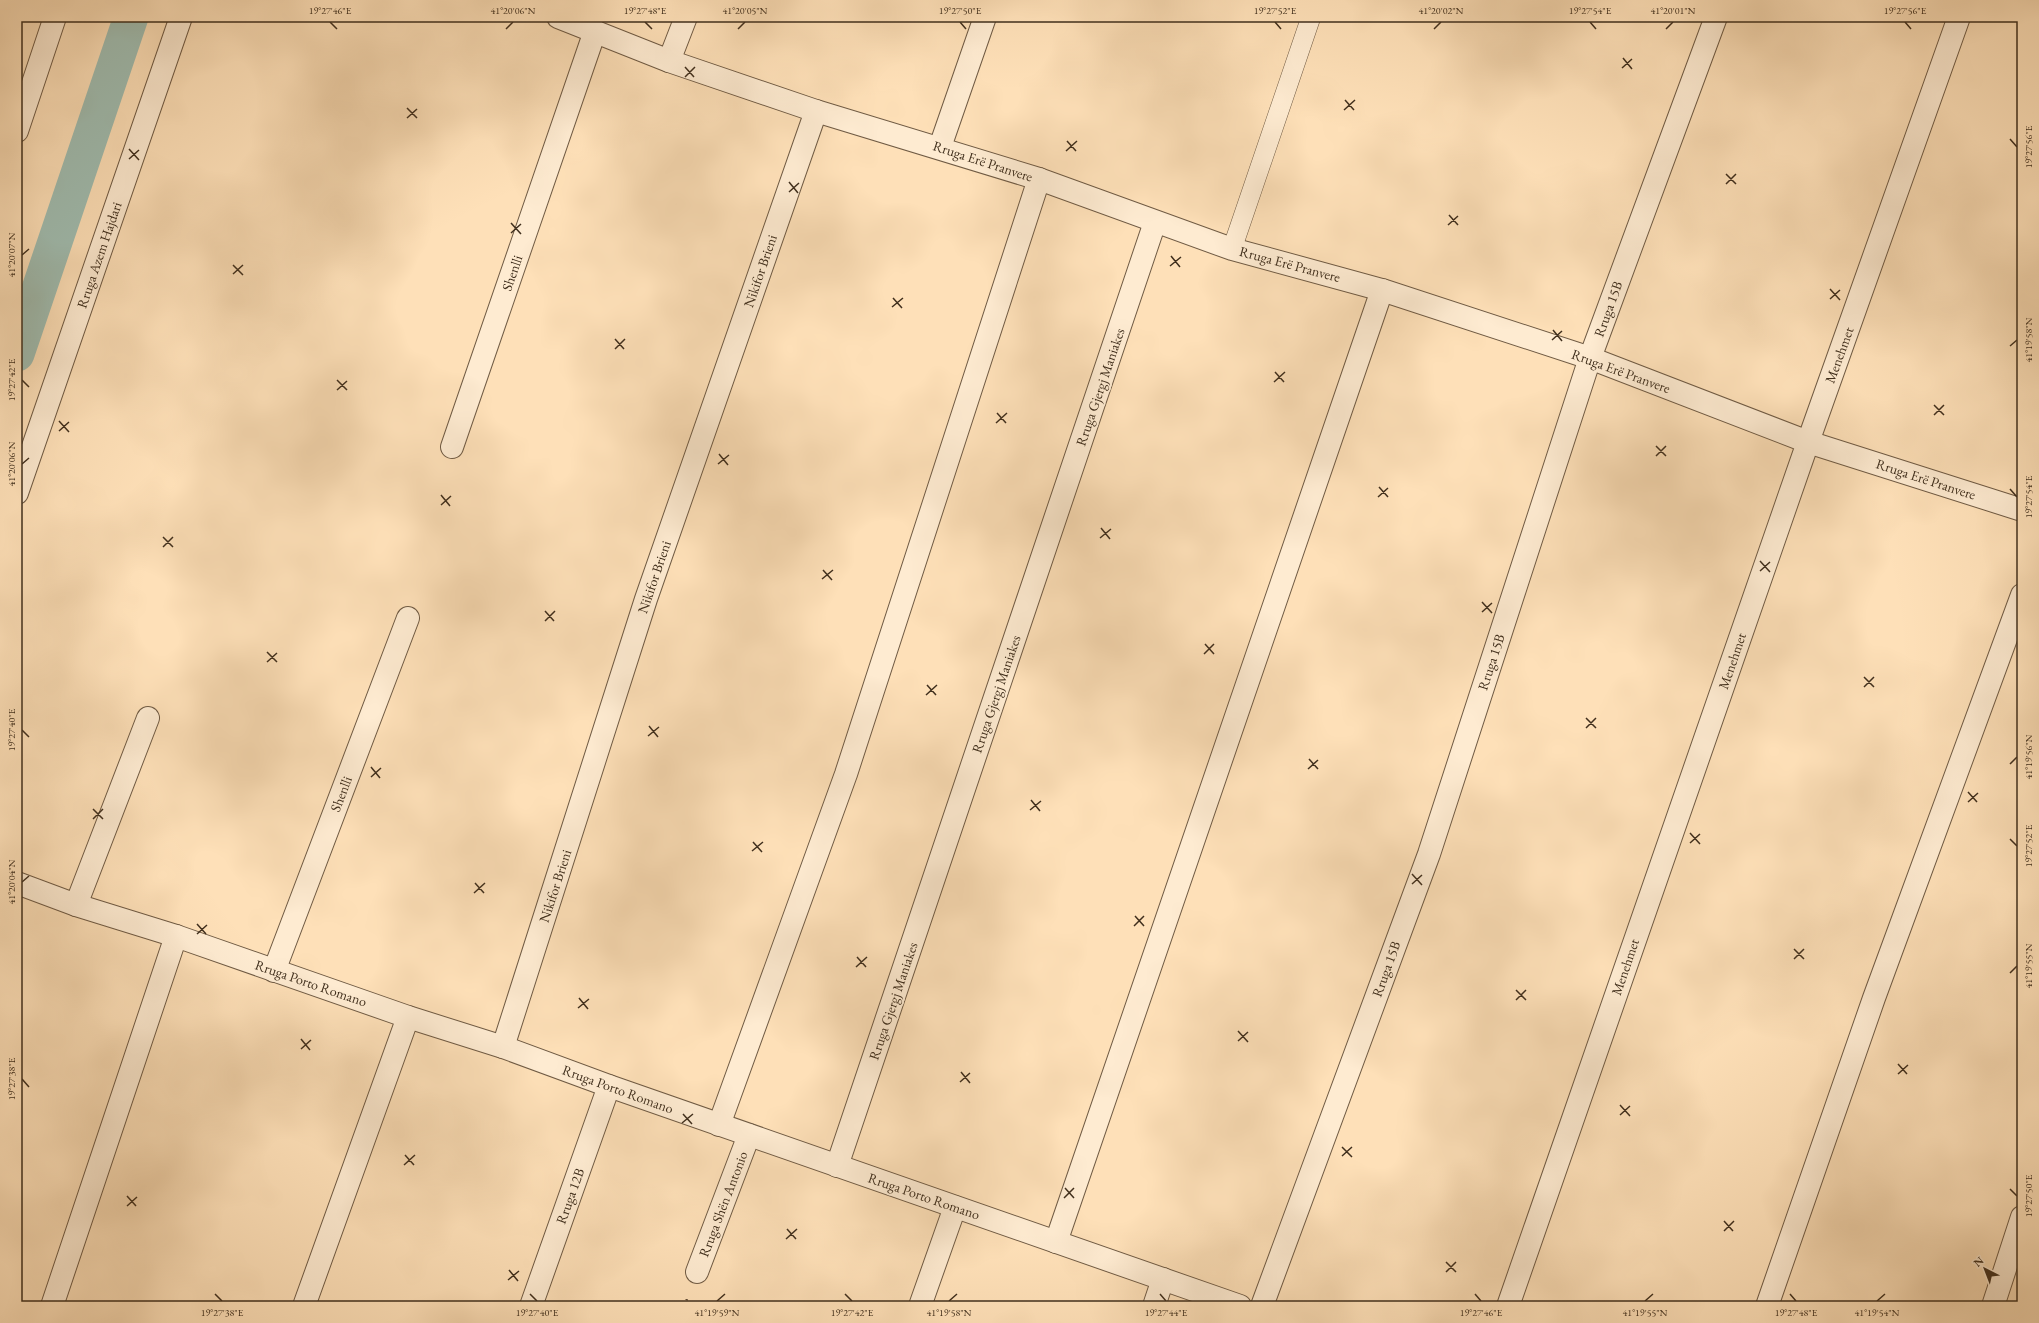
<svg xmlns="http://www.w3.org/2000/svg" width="2039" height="1323" font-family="'EB Garamond',serif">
  <rect width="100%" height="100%" fill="#fee0b8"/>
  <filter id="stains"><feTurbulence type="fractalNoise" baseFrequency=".005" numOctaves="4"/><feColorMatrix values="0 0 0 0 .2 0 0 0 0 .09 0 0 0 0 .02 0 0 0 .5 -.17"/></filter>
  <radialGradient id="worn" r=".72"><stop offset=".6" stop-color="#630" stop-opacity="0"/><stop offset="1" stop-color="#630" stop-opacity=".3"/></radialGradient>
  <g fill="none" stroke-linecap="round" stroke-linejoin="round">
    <polyline stroke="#a0bdb1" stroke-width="35" points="17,354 131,17"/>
    <g stroke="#705b44" stroke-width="20">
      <polyline id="service" points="1232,249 1311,17"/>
    </g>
    <g stroke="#705b44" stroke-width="24">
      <g id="minor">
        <polyline points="669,61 686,17"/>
        <polyline points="17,131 55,17"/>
        <polyline points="940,147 985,17"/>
        <polyline points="452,447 595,31"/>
        <polyline points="76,905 148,718"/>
        <polyline points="274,971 408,618"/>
        <polyline points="503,1047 646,599 816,111"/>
        <polyline points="719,1125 846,774 1039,179"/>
        <polyline points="837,1166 1155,222"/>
        <polyline points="1056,1242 1382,290"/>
        <polyline points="697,1272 749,1135"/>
        <polyline points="52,1306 176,936"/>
        <polyline points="304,1306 408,1017"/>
        <polyline points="531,1306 609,1086"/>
        <polyline points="920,1306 955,1207"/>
        <polyline points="1154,1306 1163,1279"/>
        <polyline points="1262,1306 1429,854 1590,358 1716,17"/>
        <polyline points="1508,1306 1808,442 1959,17"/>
        <polyline points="1767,1306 1874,998 2022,595"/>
        <polyline points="1993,1306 2022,1217"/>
      </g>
    </g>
    <g stroke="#705b44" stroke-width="24">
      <g id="tertiary">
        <polyline points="558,17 669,61 816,111 1039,179 1232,249 1382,290 1590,358 1808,442 2022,510"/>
        <polyline points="17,493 181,17"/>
        <polyline points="17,883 76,905 176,936 408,1017 503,1047 609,1086 1240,1306"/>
      </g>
    </g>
    <polyline stroke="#402f1d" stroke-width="2.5" stroke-dasharray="1 2" stroke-linecap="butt" points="685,1306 687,1299"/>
    <use href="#service" stroke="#feebd1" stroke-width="19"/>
    <use href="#minor" stroke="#feebd1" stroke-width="22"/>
    <use href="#tertiary" stroke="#feebd1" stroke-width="22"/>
  </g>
  <path fill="none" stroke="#402f1d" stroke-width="1.5" d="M330,22L337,29M645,22L652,29M960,22L966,29M1275,22L1281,29M1590,22L1596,29M1905,22L1911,29M506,29L513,22M738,29L745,22M1434,29L1441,22M1666,29L1673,22M1623,58L1632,69M685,67L694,77M1622,68L1632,59M685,77L695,67M1345,100L1354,110M407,108L417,118M1344,110L1355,100M407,118L417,109M2010,139L2017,147M1067,141L1076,151M129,149L139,160M1066,151L1077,141M129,159L139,150M1726,174L1736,184M789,182L798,193M1726,184L1736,174M789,192L799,183M1449,215L1458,225M511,223L521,234M1448,225L1458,216M511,233L521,224M22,255L29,249M1171,256L1180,267M233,265L243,275M1170,266L1181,257M233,274L243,265M1830,289L1840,300M893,298L902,308M1830,299L1840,290M892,307L903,298M1553,330L1562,341M615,339L624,349M1552,340L1562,331M2010,346L2017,340M615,349L625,339M1275,372L1284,382M22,380L29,387M337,380L347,390M1274,382L1285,372M337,390L347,381M1934,405L1944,415M997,413L1006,423M1934,415L1944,405M59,421L69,432M996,423L1007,413M59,431L69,422M1656,446L1666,456M719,454L728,465M1656,456L1666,446M22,464L29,458M718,464L729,455M1379,487L1388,497M2010,489L2017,497M441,495L450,506M1378,497L1388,488M441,505L451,496M1101,528L1110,539M163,537L173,547M1100,538L1111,529M163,547L173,537M1760,561L1770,572M823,570L832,580M1760,571L1770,562M822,579L833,570M1482,602L1492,613M545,611L554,621M1482,612L1492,603M545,621L555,611M1205,644L1214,654M267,652L277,662M1204,654L1214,644M267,662L277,653M1864,677L1874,687M927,685L936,695M1864,687L1874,677M926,695L937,685M1586,718L1596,728M649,726L658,737M1586,728L1596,718M22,730L29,737M648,736L659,727M1309,759L1318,769M2010,764L2017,757M371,767L380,778M1308,769L1318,760M371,777L381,768M1968,792L1977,802M1031,800L1040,811M1968,802L1978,793M93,809L103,819M1030,810L1041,801M93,819L103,809M1690,833L1700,844M2010,839L2017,846M753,842L762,852M1690,843L1700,834M752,851L763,842M1412,874L1422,885M22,882L29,876M475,883L484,893M1412,884L1422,875M474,893L485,883M1135,916L1144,926M197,924L206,934M1134,926L1144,916M197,934L207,925M1794,949L1804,959M857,957L866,967M1794,959L1804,949M856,967L867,957M2010,973L2017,966M1516,990L1526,1000M579,998L588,1009M1516,1000L1526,990M578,1008L589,999M1238,1031L1248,1042M301,1039L310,1050M1238,1041L1248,1032M301,1049L311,1040M1898,1064L1907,1074M961,1072L970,1083M1898,1074L1908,1065M22,1079L29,1087M960,1082L970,1073M1620,1105L1630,1116M683,1114L692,1124M1620,1115L1630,1106M682,1123L693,1114M1342,1147L1352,1157M405,1155L414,1165M1342,1156L1352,1147M404,1165L415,1155M1065,1188L1074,1198M2010,1189L2017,1196M127,1196L136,1206M1064,1198L1074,1188M127,1206L137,1197M1724,1221L1733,1231M787,1229L796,1239M1724,1231L1734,1221M786,1239L797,1229M1446,1262L1456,1272M509,1270L518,1281M1446,1272L1456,1262M508,1280L519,1271M215,1294L222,1301M530,1294L537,1301M845,1294L852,1301M1160,1294L1166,1301M1475,1294L1481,1301M1790,1294L1796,1301M717,1301L725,1294M949,1301L957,1294M1645,1301L1653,1294M1877,1301L1885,1294"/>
  <g text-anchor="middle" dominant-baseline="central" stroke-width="3.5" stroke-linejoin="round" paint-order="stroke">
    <g font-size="14" fill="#402f1d" stroke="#feebd1">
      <text transform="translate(983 161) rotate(18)">Rruga Erë Pranvere</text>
      <text transform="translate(99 255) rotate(-71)">Rruga Azem Hajdari</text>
      <text transform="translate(1290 264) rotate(15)">Rruga Erë Pranvere</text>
      <text transform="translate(760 271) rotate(-71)">Nikifor Brieni</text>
      <text transform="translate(512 273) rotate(-71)">Shenlli</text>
      <text transform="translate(1608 309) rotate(-70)">Rruga 15B</text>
      <text transform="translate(1839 355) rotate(-70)">Menehmet</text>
      <text transform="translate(1621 371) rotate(20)">Rruga Erë Pranvere</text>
      <text transform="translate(1100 387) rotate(-71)">Rruga Gjergj Maniakes</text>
      <text transform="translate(1926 479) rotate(18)">Rruga Erë Pranvere</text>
      <text transform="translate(654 577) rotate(-71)">Nikifor Brieni</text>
      <text transform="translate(1732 661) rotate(-71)">Menehmet</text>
      <text transform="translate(1491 662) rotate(-72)">Rruga 15B</text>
      <text transform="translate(996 694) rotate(-71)">Rruga Gjergj Maniakes</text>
      <text transform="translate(341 794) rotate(-69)">Shenlli</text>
      <text transform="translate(555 886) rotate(-72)">Nikifor Brieni</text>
      <text transform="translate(1625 967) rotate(-71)">Menehmet</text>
      <text transform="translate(1386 969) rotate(-70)">Rruga 15B</text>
      <text transform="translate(311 983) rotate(19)">Rruga Porto Romano</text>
      <text transform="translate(893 1001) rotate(-71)">Rruga Gjergj Maniakes</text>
      <text transform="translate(618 1089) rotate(20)">Rruga Porto Romano</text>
      <text transform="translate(570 1196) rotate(-70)">Rruga 12B</text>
      <text transform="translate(924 1196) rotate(19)">Rruga Porto Romano</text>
      <text transform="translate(723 1204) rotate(-69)">Rruga Shën Antonio</text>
    </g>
  </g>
  <rect width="2039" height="1323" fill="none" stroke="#fee0b8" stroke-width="44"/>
  <g transform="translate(1985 1269) rotate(318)" stroke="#feebd1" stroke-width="3" paint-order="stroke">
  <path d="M0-3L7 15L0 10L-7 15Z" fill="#402f1d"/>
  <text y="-6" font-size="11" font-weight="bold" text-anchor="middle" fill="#402f1d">N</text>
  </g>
  <rect x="22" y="22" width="1995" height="1279" fill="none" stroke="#402f1d" stroke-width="1.5"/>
  <g font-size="10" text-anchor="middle" fill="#402f1d">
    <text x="330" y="14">19°27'46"E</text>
    <text x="513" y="14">41°20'06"N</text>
    <text x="645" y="14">19°27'48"E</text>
    <text x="745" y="14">41°20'05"N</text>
    <text x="960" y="14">19°27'50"E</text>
    <text x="1275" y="14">19°27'52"E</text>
    <text x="1441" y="14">41°20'02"N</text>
    <text x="1590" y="14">19°27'54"E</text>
    <text x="1673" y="14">41°20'01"N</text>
    <text x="1905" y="14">19°27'56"E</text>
    <text transform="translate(2028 147) rotate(-90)" y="4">19°27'56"E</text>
    <text transform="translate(11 255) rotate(-90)" y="4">41°20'07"N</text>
    <text transform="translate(2028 340) rotate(-90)" y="4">41°19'58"N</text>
    <text transform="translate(11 380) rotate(-90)" y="4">19°27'42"E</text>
    <text transform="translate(11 464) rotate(-90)" y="4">41°20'06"N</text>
    <text transform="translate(2028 497) rotate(-90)" y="4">19°27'54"E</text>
    <text transform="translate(11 730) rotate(-90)" y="4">19°27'40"E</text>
    <text transform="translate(2028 757) rotate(-90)" y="4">41°19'56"N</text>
    <text transform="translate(2028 846) rotate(-90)" y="4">19°27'52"E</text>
    <text transform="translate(11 882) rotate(-90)" y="4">41°20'04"N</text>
    <text transform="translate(2028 966) rotate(-90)" y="4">41°19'55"N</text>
    <text transform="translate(11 1079) rotate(-90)" y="4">19°27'38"E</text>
    <text transform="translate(2028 1196) rotate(-90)" y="4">19°27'50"E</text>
    <text x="222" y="1316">19°27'38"E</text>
    <text x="537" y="1316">19°27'40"E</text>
    <text x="717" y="1316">41°19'59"N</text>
    <text x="852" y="1316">19°27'42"E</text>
    <text x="949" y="1316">41°19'58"N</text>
    <text x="1166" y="1316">19°27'44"E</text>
    <text x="1481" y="1316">19°27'46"E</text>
    <text x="1645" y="1316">41°19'55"N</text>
    <text x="1796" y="1316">19°27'48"E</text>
    <text x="1877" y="1316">41°19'54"N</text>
  </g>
  <rect width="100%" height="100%" filter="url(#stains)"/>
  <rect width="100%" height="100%" fill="url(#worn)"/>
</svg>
